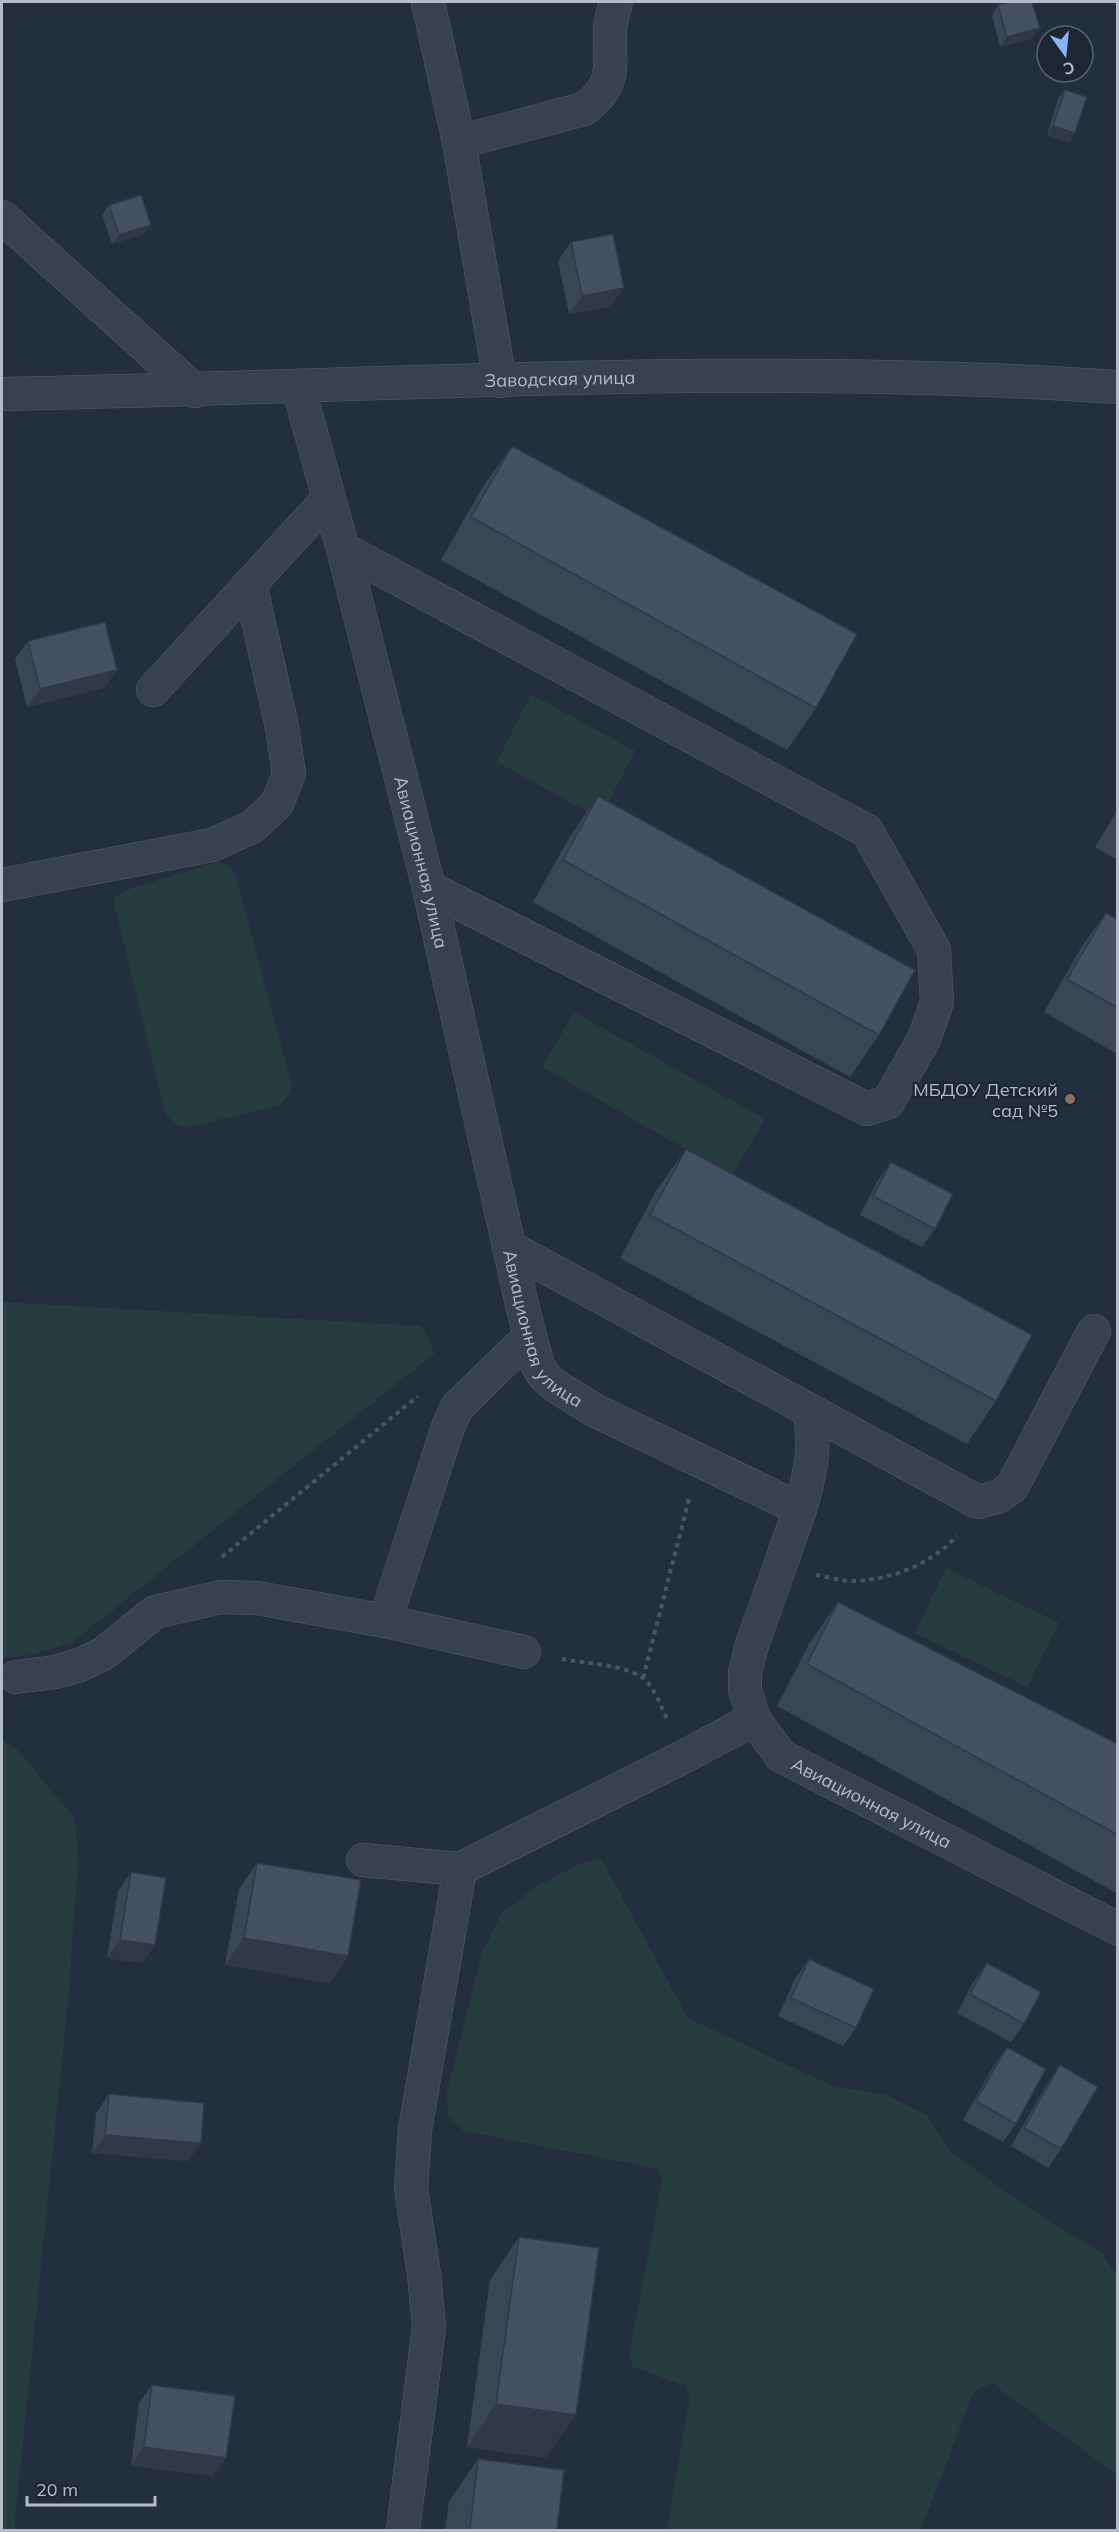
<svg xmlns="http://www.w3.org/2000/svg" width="1119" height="2532" font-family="Mulish,sans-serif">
  <rect width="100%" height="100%" fill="#242f3e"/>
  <g fill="#263c3f">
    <polygon points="531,694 635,751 600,819 497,762"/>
    <polygon points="218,862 230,866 236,877 292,1086 289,1095 279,1105 185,1128 172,1122 165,1112 114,904 115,897 132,888"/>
    <polygon points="574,1012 765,1119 732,1176 542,1067"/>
    <polygon points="2,1302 421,1326 431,1343 434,1354 73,1642 32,1655 2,1658"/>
    <polygon points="946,1568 1059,1623 1027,1687 915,1633"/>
    <polygon points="2,1740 20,1752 75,1819 78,1863 68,2002 14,2530 2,2530"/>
    <polygon points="601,1858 688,2018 835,2087 885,2094 927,2115 950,2152 1037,2213 1103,2254 1117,2276 1117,2475 991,2383 973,2393 921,2530 667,2530 690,2396 685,2386 633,2367 629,2356 662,2181 658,2169 464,2131 448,2117 447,2093 482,1953 501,1914 537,1886 579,1864"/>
  </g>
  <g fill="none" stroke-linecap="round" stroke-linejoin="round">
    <g stroke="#565f6c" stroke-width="34">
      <g id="minor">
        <polyline points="428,2 459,142 500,381"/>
        <path d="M459,142L584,109C618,83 609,67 610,29C611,20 614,10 616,2"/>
        <polyline points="2,217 195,391"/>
        <path id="s1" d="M298,386L343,549L429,888L523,1309L538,1366L545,1377L557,1387L594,1410L800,1509L751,1648L745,1673V1690L754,1719L781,1756L1118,1929"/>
        <path id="s2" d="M2,394C373,387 746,361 1118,387"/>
        <polyline points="343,549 867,831 934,950 937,1002 924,1039 888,1102 867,1109 429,888"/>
        <polyline points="153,690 328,499"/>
        <polyline points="2,885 212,845 252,827 277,804 289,774 282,727 250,584"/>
        <path d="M509,1247L809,1410C817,1444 810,1476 800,1509"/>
        <polyline points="809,1410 978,1502 998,1497 1012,1487 1094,1331"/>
        <polyline points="385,1621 448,1427 457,1407 530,1336"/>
        <polyline points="16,1677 55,1672 77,1666 103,1654 155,1612 221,1597 257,1598 385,1621 524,1652"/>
        <polyline points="363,1860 460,1869 685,1756 754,1719"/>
        <polyline points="403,2530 429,2327 424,2274 411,2189 415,2130 460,1869"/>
      </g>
    </g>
    <g stroke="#44595c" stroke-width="4" stroke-dasharray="4.5 4.5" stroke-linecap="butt">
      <polyline points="222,1557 418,1396"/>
      <path d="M816,1575C828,1577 841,1581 853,1581C892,1580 931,1564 957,1536"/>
      <path d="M562,1659C583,1663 628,1665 644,1679C656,1690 661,1707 668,1721"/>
      <polyline points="643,1678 689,1499"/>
    </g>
    <use href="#minor" stroke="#38414e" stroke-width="33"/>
  </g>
  <g fill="#3b4654">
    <polygon points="998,5 1033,38 1000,47 992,15"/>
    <polygon points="1065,90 1075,133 1069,143 1047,135 1058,99"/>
    <polygon points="109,205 151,225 144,234 112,244 102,215"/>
    <polygon points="571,242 611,306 569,314 558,261"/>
    <polygon points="512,446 816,708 787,750 441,560 482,488"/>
    <polygon points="28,641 104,688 27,707 15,659"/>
    <polygon points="598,796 879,1035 850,1077 533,902 569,838"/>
    <polygon points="1118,809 1118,860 1095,847"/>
    <polygon points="1106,913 1118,920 1117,1054 1044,1012 1082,946"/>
    <polygon points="686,1149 996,1401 967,1444 620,1258 656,1191"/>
    <polygon points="891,1162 935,1229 922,1247 860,1215 878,1180"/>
    <polygon points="838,1602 1118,1744 1118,1894 777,1706 809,1644"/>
    <polygon points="257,1863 348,1956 330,1983 225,1965 239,1889"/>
    <polygon points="131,1872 142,1963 107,1958 118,1891"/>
    <polygon points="809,1959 856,2028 843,2046 778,2016 796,1977"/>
    <polygon points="987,1963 1024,2024 1011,2042 957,2013 974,1981"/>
    <polygon points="1007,2047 1016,2124 1003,2142 963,2120 994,2065"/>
    <polygon points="1060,2065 1061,2149 1048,2168 1011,2146 1047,2084"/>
    <polygon points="109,2094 188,2161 92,2153 96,2113"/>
    <polygon points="519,2237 546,2458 467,2447 490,2280"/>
    <polygon points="152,2385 213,2476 131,2466 139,2403"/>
    <polygon points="478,2459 557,2530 445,2530 449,2501"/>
  </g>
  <g fill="#303945">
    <polygon points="1040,28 1033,38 1000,47 1007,37"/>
    <polygon points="1053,126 1075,133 1069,143 1047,135"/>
    <polygon points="151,225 144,234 112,244 119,235"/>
    <polygon points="624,288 611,306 569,314 582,296"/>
    <polygon points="117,670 104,688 27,707 40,689"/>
    <polygon points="244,1938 348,1956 330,1983 225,1965"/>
    <polygon points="120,1940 155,1945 142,1963 107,1958"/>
    <polygon points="105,2135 201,2143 188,2161 92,2153"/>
    <polygon points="496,2404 576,2415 546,2458 467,2447"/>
    <polygon points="144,2447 226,2458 213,2476 131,2466"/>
  </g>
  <g fill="#455162" stroke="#303945" stroke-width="1.5">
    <polygon points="1011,2 1032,2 1040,28 1007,37 998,5"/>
    <polygon points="1065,90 1087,97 1075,133 1053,126"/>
    <polygon points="141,195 151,225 119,235 109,205"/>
    <polygon points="613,234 624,288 582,296 571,242"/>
    <polygon points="512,446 857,634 816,708 471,517"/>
    <polygon points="105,622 117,670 40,689 28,641"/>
    <polygon points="598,796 915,970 879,1035 563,860"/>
    <polygon points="1106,913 1118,920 1118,1008 1067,979"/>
    <polygon points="686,1149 1032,1335 996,1401 650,1215"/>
    <polygon points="891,1162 953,1194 935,1229 873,1196"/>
    <polygon points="838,1602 1118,1744 1118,1835 807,1664"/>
    <polygon points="257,1863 361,1880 348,1956 244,1938"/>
    <polygon points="131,1872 166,1878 155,1945 120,1940"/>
    <polygon points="809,1959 874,1989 856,2028 791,1998"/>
    <polygon points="987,1963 1041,1992 1024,2024 970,1994"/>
    <polygon points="1007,2047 1046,2069 1016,2124 976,2101"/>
    <polygon points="1060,2065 1098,2087 1061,2149 1024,2128"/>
    <polygon points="109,2094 204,2103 201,2143 105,2135"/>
    <polygon points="519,2237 599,2248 576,2415 496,2404"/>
    <polygon points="152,2385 235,2396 226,2458 144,2447"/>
    <polygon points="478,2459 564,2470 557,2530 470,2530"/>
  </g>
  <circle fill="#8d6e63" stroke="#1d2633" stroke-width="2" cx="1070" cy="1099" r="6"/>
  <g text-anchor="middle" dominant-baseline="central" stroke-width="4.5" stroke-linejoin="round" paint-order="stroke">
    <g font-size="18" fill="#b4bcc9" stroke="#1d2633">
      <text stroke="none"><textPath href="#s2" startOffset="558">Заводская улица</textPath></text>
      <text stroke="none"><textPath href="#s1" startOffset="492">Авиационная улица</textPath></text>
      <text stroke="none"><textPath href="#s1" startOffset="978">Авиационная улица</textPath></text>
      <text stroke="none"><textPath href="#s1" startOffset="1678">Авиационная улица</textPath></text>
    </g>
    <g font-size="18" fill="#b4bcc9" stroke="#1d2633" text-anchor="end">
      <text x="1058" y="1089">МБДОУ Детский<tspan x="1058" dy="21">сад №5</tspan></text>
    </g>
  </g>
  <rect width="1119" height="2532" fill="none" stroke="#b4bcc9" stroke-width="6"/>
  <g transform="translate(1065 54) rotate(165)"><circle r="28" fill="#1d2633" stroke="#59626f" stroke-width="1.5"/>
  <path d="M0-4.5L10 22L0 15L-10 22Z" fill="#8ab4f8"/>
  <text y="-9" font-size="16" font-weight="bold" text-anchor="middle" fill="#b4bcc9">С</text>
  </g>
  <path d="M27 2496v9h128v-9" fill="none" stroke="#b4bcc9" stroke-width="3"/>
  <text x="36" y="2496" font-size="18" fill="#b4bcc9" stroke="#1d2633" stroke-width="4.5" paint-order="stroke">20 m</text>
</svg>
